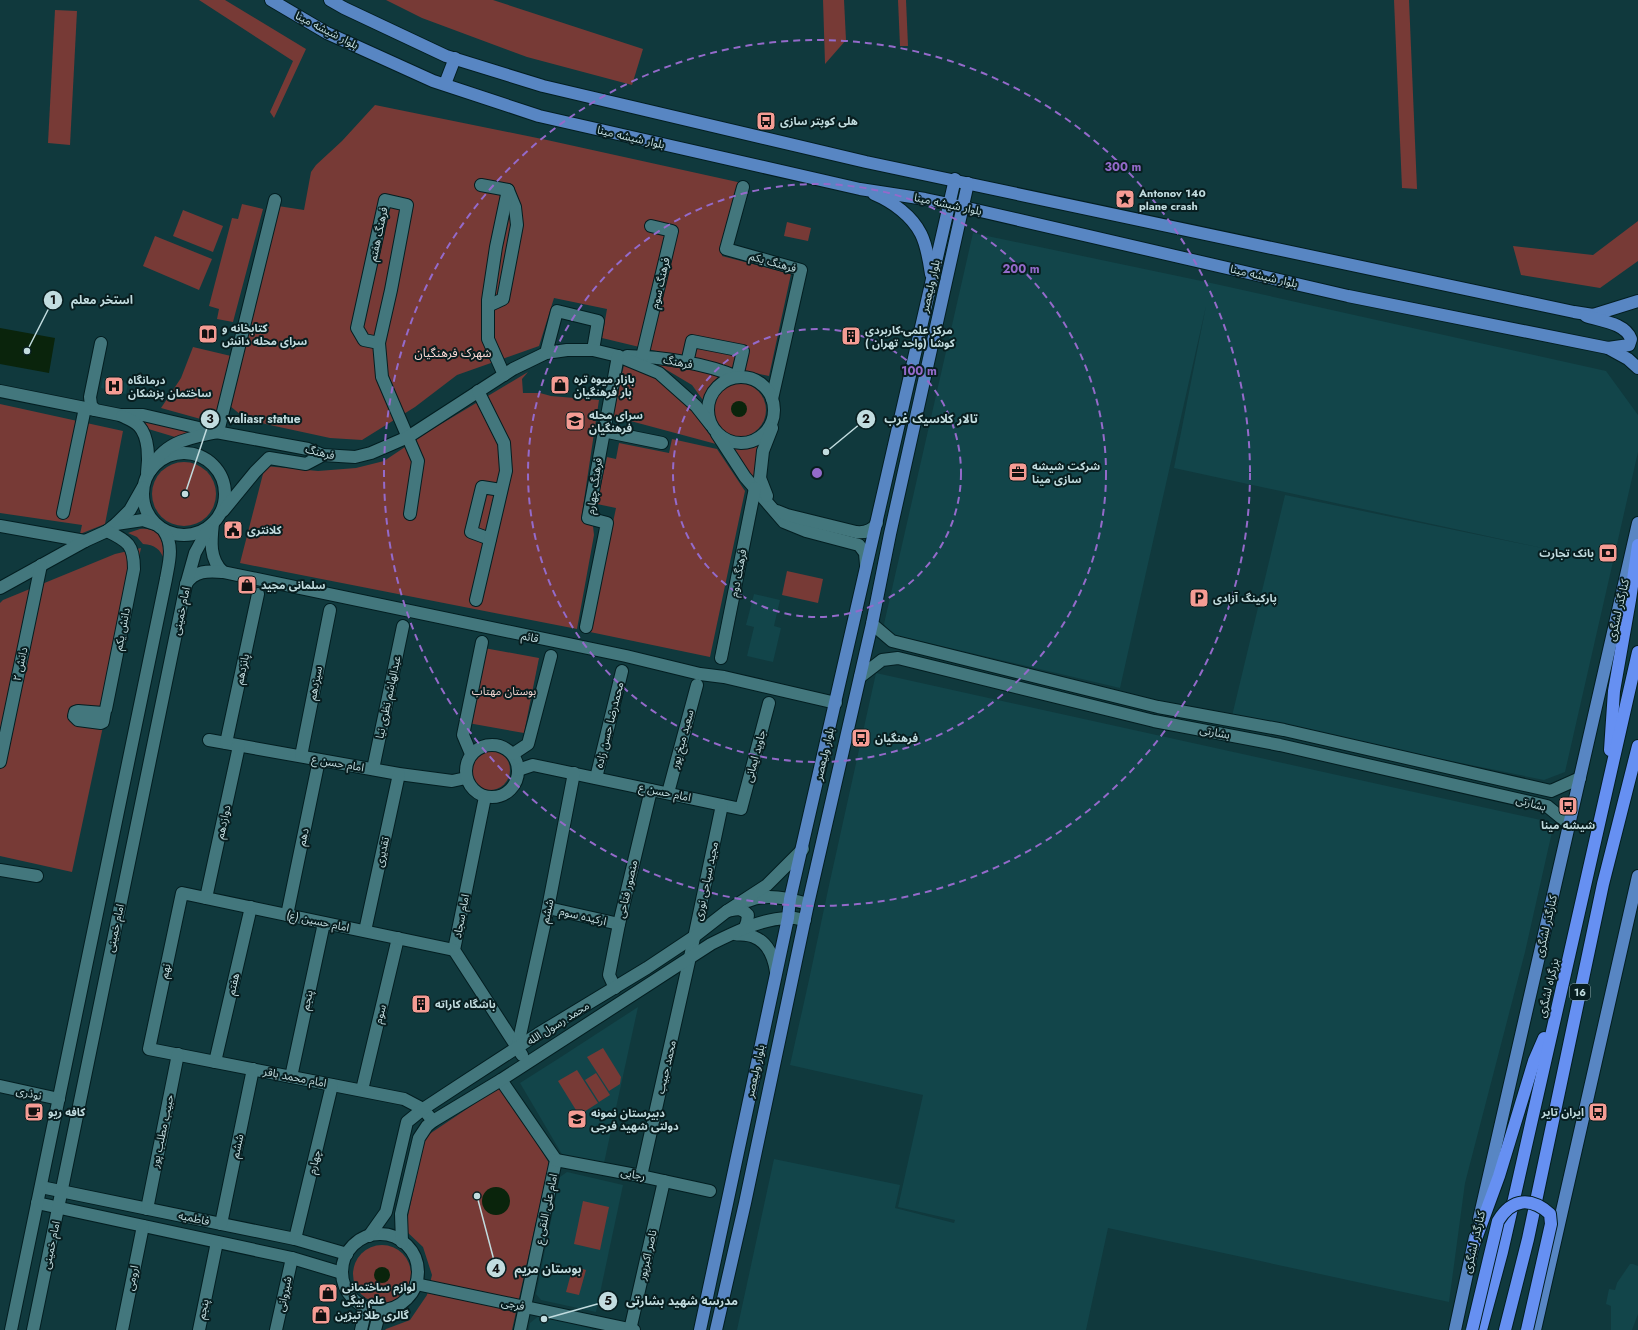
<svg xmlns="http://www.w3.org/2000/svg" width="1638" height="1330" font-family="Jost,'Noto Sans Arabic',sans-serif">
  <rect width="100%" height="100%" fill="#10393d"/>
  <g fill="#12454a">
    <polygon points="973,233 1211,283 1606,371 1638,415 1638,452 1565,772 1544,780 1232,716 1285,495 1547,549 1174,468 1206,306 1120,688 890,634 884,624"/>
    <polygon points="103,378 128,383 126,394 101,388"/>
    <polygon points="754,594 780,600 774,626 781,628 773,662 747,656 754,627 746,625"/>
    <polygon points="876,673 1554,823 1525,952 1465,1183 1449,1302 1108,1228 1086,1330 737,1330 774,1159 900,1185 895,1208 954,1223 955,1220 898,1207 923,1095 790,1065 809,980 828,890"/>
    <polygon points="638,1007 604,1163 563,1156 520,1083 561,1057"/>
    <polygon points="567,1172 623,1185 596,1312 541,1300 536,1294 560,1177"/>
    <polygon points="1630,1264 1633,1264 1638,1266 1638,1314 1632,1330 1611,1330 1611,1306 1606,1304 1609,1289 1615,1290 1617,1283"/>
    <polygon points="540,1315 592,1329 592,1330 529,1330 530,1323"/>
  </g>
  <g fill="#773a36">
    <polygon points="199,0 225,0 306,49 274,118 270,112 293,61"/>
    <polygon points="386,0 493,0 643,49 632,85 527,57 422,18"/>
    <polygon points="823,0 844,0 846,40 825,64"/>
    <polygon points="898,0 906,0 908,46 900,46"/>
    <polygon points="1394,0 1409,0 1417,189 1402,188"/>
    <polygon points="55,10 77,11 70,145 48,143"/>
    <polygon points="375,105 547,140 742,183 722,256 791,274 769,376 656,351 602,338 607,309 554,298 539,346 457,375 415,407 362,440 330,438 270,425 246,419 230,406 278,206 304,210 311,172 316,165 342,141"/>
    <polygon points="242,204 263,209 233,322 217,319 219,309 209,306 232,218 238,219"/>
    <polygon points="183,210 223,226 213,252 173,236"/>
    <polygon points="1638,221 1638,261 1600,288 1521,275 1513,246 1593,255"/>
    <polygon points="787,222 811,228 808,241 784,236"/>
    <polygon points="155,236 212,259 199,290 143,266"/>
    <polygon points="193,347 231,356 215,423 161,408 181,378"/>
    <path d="M650,360L725,376C714,383 704,388 705,403L692,385Z"/>
    <polygon points="625,361 657,377 689,406 716,444 612,416"/>
    <polygon points="528,372 522,379 523,393 540,393 551,396 599,400 581,520 593,526 594,535 577,629 240,563 265,466 318,471 356,468 384,461 426,433"/>
    <circle cx="739" cy="410" r="27"/>
    <polygon points="0,404 123,431 105,524 80,534 82,525 0,513"/>
    <polygon points="129,418 201,431 175,437 145,428"/>
    <polygon points="672,439 717,449 745,491 710,657 590,632 616,508 597,504 607,457 616,459 619,443 669,453"/>
    <path d="M759,442L757,485L731,445C740,451 750,447 759,442Z"/>
    <circle cx="184" cy="494" r="32"/>
    <path d="M140,529C162,527 163,542 164,559C160,549 155,545 143,544L137,537L128,533Z"/>
    <polygon points="141,548 72,872 0,856 0,603 3,600 115,554"/>
    <polygon points="787,571 823,579 818,603 782,595"/>
    <polygon points="484,648 539,658 524,733 468,723"/>
    <circle cx="490" cy="770" r="20"/>
    <polygon points="603,1048 621,1077 620,1084 609,1091 587,1057"/>
    <polygon points="577,1070 598,1103 579,1115 558,1081"/>
    <polygon points="596,1073 610,1095 599,1102 585,1080"/>
    <polygon points="501,1086 549,1163 512,1330 385,1330 386,1329 410,1320 427,1295 432,1275 423,1247 405,1230 425,1137"/>
    <polygon points="583,1201 609,1207 600,1250 574,1244"/>
    <circle cx="382" cy="1274" r="29"/>
    <polygon points="573,1266 586,1270 579,1295 566,1292"/>
  </g>
  <g fill="#0a240c">
    <polygon points="0,328 55,338 49,373 0,364"/>
    <circle cx="739" cy="409" r="8"/>
    <circle cx="496" cy="1201" r="14"/>
    <circle cx="382" cy="1275" r="8"/>
  </g>
  <g fill="none" stroke-linecap="round" stroke-linejoin="round">
    <g stroke="#031e21" stroke-width="14">
      <g id="minor">
        <polyline points="481,185 508,190 515,207 517,225 503,299 488,306"/>
        <polyline points="743,187 726,249 801,270 772,399"/>
        <polyline points="379,343 364,340 357,328 385,200 407,205 391,290 379,343 382,377 418,461 410,514"/>
        <polyline points="546,353 557,311 598,321 593,350"/>
        <path d="M627,356C661,357 706,363 737,377L743,351L692,341L687,363"/>
        <polyline points="642,357 672,231 651,226"/>
        <polyline points="504,375 488,339 488,300 496,247 508,190"/>
        <circle cx="741" cy="410" r="33"/>
        <polyline points="0,391 120,415 143,415 216,432 308,449 323,455 355,457 371,453 408,437 513,369 546,353 567,350 593,350 618,356 659,373 696,406 711,425"/>
        <polyline points="95,410 91,405 90,397 101,343"/>
        <path d="M122,416C128,419 134,421 139,426C149,437 149,459 147,473"/>
        <polyline points="603,431 662,443"/>
        <polyline points="717,434 745,477 784,522 806,531 859,545 865,553 866,565"/>
        <circle cx="184" cy="494" r="41"/>
        <path d="M150,471C163,441 190,438 218,432L275,200"/>
        <polyline points="767,496 760,478 763,451 772,428"/>
        <polyline points="223,511 255,472 269,458 306,464 323,455"/>
        <path d="M777,511L787,515L856,532C865,533 872,531 877,523"/>
        <polyline points="63,513 85,408"/>
        <path d="M213,523C211,541 209,559 223,572"/>
        <polyline points="116,524 143,520 155,524"/>
        <polyline points="0,526 85,541"/>
        <polyline points="490,539 471,532 482,487 501,490"/>
        <path d="M186,584C195,570 208,571 223,572L626,656L700,674L724,677L836,703"/>
        <polyline points="0,588 85,541 107,531 116,524 130,510 143,487"/>
        <polyline points="476,600 506,471 504,443 478,391"/>
        <polyline points="872,624 892,641 1158,707 1284,730 1551,791 1580,778"/>
        <polyline points="586,627 607,523 588,518 618,356"/>
        <polyline points="721,658 755,488"/>
        <polyline points="860,677 882,660 898,658 1154,721 1280,745 1547,806 1569,824"/>
        <path d="M105,711L103,722L101,723L78,720L74,716L75,712L78,711L103,713L106,709L134,569C134,545 128,541 107,531"/>
        <polyline points="209,740 399,774 452,781 466,778"/>
        <polyline points="226,743 258,594"/>
        <circle cx="492" cy="771" r="26"/>
        <polyline points="471,754 463,735 482,642"/>
        <polyline points="513,754 528,744 551,656"/>
        <polyline points="301,756 330,610"/>
        <polyline points="0,762 41,565"/>
        <polyline points="373,769 403,626"/>
        <polyline points="518,770 533,765 741,809 769,703"/>
        <polyline points="596,778 622,671"/>
        <polyline points="668,793 697,685"/>
        <polyline points="485,797 454,950 522,1055"/>
        <polyline points="0,870 37,876"/>
        <polyline points="206,898 239,746"/>
        <path d="M748,901C767,893 789,899 808,904"/>
        <polyline points="548,908 619,924"/>
        <path d="M727,911C737,909 741,907 748,915L747,922L744,930"/>
        <polyline points="287,915 319,760"/>
        <polyline points="365,931 399,774"/>
        <path d="M735,934C740,935 748,934 754,937C769,943 774,958 776,972"/>
        <polyline points="615,988 609,975 619,924 651,790"/>
        <polyline points="517,1049 548,908 574,773"/>
        <polyline points="215,1062 251,907"/>
        <polyline points="291,1077 324,923"/>
        <polyline points="501,1080 556,1160 520,1330"/>
        <polyline points="0,1086 59,1099"/>
        <polyline points="362,1090 398,938"/>
        <polyline points="433,1121 423,1109 404,1099 149,1049 182,893 454,950"/>
        <polyline points="556,1160 641,1176 710,1191"/>
        <polyline points="641,1176 690,957 722,805"/>
        <polyline points="41,1187 295,1239 347,1254"/>
        <polyline points="37,1203 292,1258 342,1273"/>
        <polyline points="147,1209 178,1054"/>
        <polyline points="221,1224 253,1069"/>
        <circle cx="380" cy="1272" r="38"/>
        <polyline points="369,1236 386,1212 407,1122 423,1109 458,1086 538,1034 647,968 695,936 727,911 767,885 803,849"/>
        <polyline points="295,1239 332,1085"/>
        <path d="M402,1242L401,1214L419,1138L427,1126L433,1121L501,1080L711,944C733,933 761,919 787,918C793,917 799,919 805,920"/>
        <polyline points="416,1284 634,1330"/>
        <path d="M11,1330L166,579C169,562 174,546 164,531"/>
        <polyline points="33,1330 186,585 195,553 208,529"/>
        <polyline points="122,1330 143,1226"/>
        <polyline points="199,1330 217,1242"/>
        <polyline points="276,1330 292,1258"/>
        <polyline points="361,1330 366,1308"/>
        <polyline points="375,1330 380,1310"/>
        <polyline points="630,1330 664,1181"/>
      </g>
    </g>
    <g stroke="#031e21" stroke-width="14">
      <g id="major">
        <polyline points="271,0 327,33 433,81 539,116 860,189 925,199 963,207 1348,296 1608,348 1628,359 1638,368"/>
        <polyline points="330,0 344,8 446,56 543,86 866,162 1574,312 1593,315 1638,301"/>
        <polyline points="445,84 455,58"/>
        <path d="M874,194C893,202 912,216 921,234C927,246 929,261 931,274"/>
        <path d="M1586,316C1601,321 1625,323 1631,339L1629,345L1608,348"/>
        <polyline points="1479,1219 1638,523"/>
        <polyline points="700,1330 788,918 790,899 955,179"/>
        <polyline points="716,1330 745,1203 808,904 872,624 890,534 968,183"/>
        <polyline points="1455,1330 1475,1237"/>
        <polyline points="1535,1330 1638,876"/>
      </g>
    </g>
    <g stroke="#031e21" stroke-width="14">
      <g id="highway">
        <polyline points="1610,750 1614,691 1630,600 1638,545"/>
        <polyline points="1473,1247 1499,1176 1534,1061 1544,1038"/>
        <polyline points="1481,1330 1502,1252 1638,652"/>
        <polyline points="1505,1330 1528,1239 1603,884 1638,746"/>
      </g>
    </g>
    <use href="#minor" stroke="#43777d" stroke-width="12"/>
    <use href="#major" stroke="#5886c3" stroke-width="12"/>
    <use href="#highway" stroke="#6690f2" stroke-width="12"/>
    <g stroke="#031e21" stroke-width="14" stroke-linecap="butt">
      <path id="highway-bridge" d="M1472,1330L1498,1221C1512,1198 1531,1197 1550,1214L1551,1224L1527,1330"/>
    </g>
    <use href="#highway-bridge" stroke="#6690f2" stroke-width="12"/>
  </g>
  <g fill="none" stroke="#946aca" stroke-width="2" stroke-dasharray="7 5">
    <circle cx="817" cy="473" r="144"/>
    <circle cx="817" cy="473" r="289"/>
    <circle cx="817" cy="473" r="433"/>
  </g>
  <defs>
    <g id="bus-square" transform="scale(1)"><rect x="-9" y="-9" width="18" height="18" rx="4" fill="#f59c94" stroke="#081e20"/><path d="M-5-6H5V4H4V6H2V4H-2V6H-4V4H-5ZM-3.5-4V0h7V-4ZM-3.5 1.2v1.5H-2V1.2ZM2 1.2v1.5H3.5V1.2Z" fill="#111"/></g>
    <g id="sight-square" transform="scale(1)"><rect x="-9" y="-9" width="18" height="18" rx="4" fill="#f59c94" stroke="#081e20"/><path d="M0-6L1.8-2.2L6-1.7L2.9 1.2L3.7 5.4L0 3.3L-3.7 5.4L-2.9 1.2L-6-1.7L-1.8-2.2Z" fill="#111"/></g>
    <g id="library-square" transform="scale(1)"><rect x="-9" y="-9" width="18" height="18" rx="4" fill="#f59c94" stroke="#081e20"/><path d="M-6-4Q-3-5.5-.7-3.5V5Q-3 3-6 4ZM6-4Q3-5.5 .7-3.5V5Q3 3 6 4Z" fill="#111"/></g>
    <g id="building-square" transform="scale(1)"><rect x="-9" y="-9" width="18" height="18" rx="4" fill="#f59c94" stroke="#081e20"/><path d="M-4-6H4V6H1V3H-1V6H-4ZM-2.5-4.3h1.7v1.8h-1.7ZM.8-4.3h1.7v1.8H.8ZM-2.5-1h1.7V.8h-1.7ZM.8-1h1.7V.8H.8Z" fill="#111"/></g>
    <g id="shop-square" transform="scale(1)"><rect x="-9" y="-9" width="18" height="18" rx="4" fill="#f59c94" stroke="#081e20"/><path d="M-5-2.5h2.3a2.7 3.5 0 0 1 5.4 0H5L5.5 6h-11ZM-1.5-2.5h3a1.5 2.3 0 0 0-3 0Z" fill="#111"/></g>
    <g id="hospital-square" transform="scale(1)"><rect x="-9" y="-9" width="18" height="18" rx="4" fill="#f59c94" stroke="#081e20"/><path d="M-5-5h3v3.5h4V-5h3V5h-3V1.5h-4V5h-3Z" fill="#111"/></g>
    <g id="school-square" transform="scale(1)"><rect x="-9" y="-9" width="18" height="18" rx="4" fill="#f59c94" stroke="#081e20"/><path d="M0-5L7-2L0 1L-7-2ZM-4 1L0 2.5L4 1V4Q0 6-4 4Z" fill="#111"/></g>
    <g id="office-square" transform="scale(1)"><rect x="-9" y="-9" width="18" height="18" rx="4" fill="#f59c94" stroke="#081e20"/><path d="M-6-3h4V-5.5h4V-3h4V5H-6ZM-1-4.5V-3h2v-1.5ZM-6 0V1H6V0Z" fill="#111"/></g>
    <g id="civic-square" transform="scale(1)"><rect x="-9" y="-9" width="18" height="18" rx="4" fill="#f59c94" stroke="#081e20"/><path d="M-.6-6.5H3V-4.5H.6V-3L4-1V1h2V6H-6V1h2V-1L-.6-3ZM-1.2 2.5V6h2.4V2.5Z" fill="#111"/></g>
    <g id="bank-square" transform="scale(1)"><rect x="-9" y="-9" width="18" height="18" rx="4" fill="#f59c94" stroke="#081e20"/><path d="M-6-4H6V4H-6ZM0-2.3a2.3 2.3 0 1 0 0 4.6a2.3 2.3 0 1 0 0-4.6Z" fill="#111"/></g>
    <g id="parking-square" transform="scale(1)"><rect x="-9" y="-9" width="18" height="18" rx="4" fill="#f59c94" stroke="#081e20"/><path d="M-3.5-5.5H1a3.5 3.5 0 0 1 0 7H-1V5.5H-3.5ZM-1-3.4V-.6H.8a1.4 1.4 0 0 0 0-2.8Z" fill="#111"/></g>
    <g id="cafe-square" transform="scale(1)"><rect x="-9" y="-9" width="18" height="18" rx="4" fill="#f59c94" stroke="#081e20"/><path d="M-5.5-4.5H6V0H3Q3 3.5 0 3.5H-2.5Q-5.5 3.5-5.5 0ZM3-3.2v2h1.7v-2ZM-6 4.5H4V6H-6Z" fill="#111"/></g>
  </defs>
  <g fill-rule="evenodd">
    <use href="#bus-square" x="766" y="121"/>
    <use href="#sight-square" x="1125" y="199"/>
    <use href="#library-square" x="208" y="334"/>
    <use href="#building-square" x="851" y="336"/>
    <use href="#shop-square" x="560" y="385"/>
    <use href="#hospital-square" x="114" y="386"/>
    <use href="#school-square" x="575" y="421"/>
    <use href="#office-square" x="1018" y="472"/>
    <use href="#civic-square" x="233" y="530"/>
    <use href="#bank-square" x="1608" y="553"/>
    <use href="#shop-square" x="247" y="585"/>
    <use href="#parking-square" x="1199" y="598"/>
    <use href="#bus-square" x="861" y="738"/>
    <use href="#bus-square" x="1568" y="806"/>
    <use href="#building-square" x="421" y="1004"/>
    <use href="#cafe-square" x="34" y="1112"/>
    <use href="#bus-square" x="1598" y="1112"/>
    <use href="#school-square" x="577" y="1119"/>
    <use href="#shop-square" x="328" y="1293"/>
    <use href="#shop-square" x="321" y="1315"/>
  </g>
  <g text-anchor="middle" dominant-baseline="central" stroke-width="4" stroke-linejoin="round" paint-order="stroke">
    <rect fill="#081e20" stroke="#8aa3a6" stroke-width="1" x="1570" y="984" width="20" height="16" rx="3"/>
    <g font-size="10" font-weight="bold" fill="#c2dcdf">
      <text x="1580" y="992">16</text>
    </g>
    <g font-size="11" fill="#c2dcdf" stroke="#081e20">
      <text transform="translate(327 30) rotate(27)">بلوار شیشه مینا</text>
      <text transform="translate(631 137) rotate(13)">بلوار شیشه مینا</text>
      <text transform="translate(948 204) rotate(12)">بلوار شیشه مینا</text>
      <text transform="translate(378 234) rotate(-78)">فرهنگ هفتم</text>
      <text transform="translate(773 262) rotate(16)">فرهنگ یکم</text>
      <text transform="translate(1264 276) rotate(13)">بلوار شیشه مینا</text>
      <text transform="translate(660 283) rotate(-77)">فرهنگ سوم</text>
      <text transform="translate(930 286) rotate(-77)">بلوار ولیعصر</text>
      <text transform="translate(678 362) rotate(11)">فرهنگ</text>
      <text transform="translate(320 452) rotate(14)">فرهنگ</text>
      <text transform="translate(594 486) rotate(-82)">فرهنگ چهارم</text>
      <text transform="translate(738 573) rotate(-79)">فرهنگ دوم</text>
      <text transform="translate(1618 610) rotate(-77)">کنارگذر لشگری</text>
      <text transform="translate(181 611) rotate(-78)">امام خمینی</text>
      <text transform="translate(122 629) rotate(-79)">دانش یکم</text>
      <text transform="translate(530 637) rotate(12)">قائم</text>
      <text transform="translate(20 664) rotate(-78)">دانش ۲</text>
      <text transform="translate(242 669) rotate(-78)">پانزدهم</text>
      <text transform="translate(315 683) rotate(-79)">سیزدهم</text>
      <text transform="translate(388 697) rotate(-78)">عبدالهاشم نظری نیا</text>
      <text transform="translate(609 725) rotate(-76)">محمدرضا حسن زاده</text>
      <text transform="translate(1215 732) rotate(11)">بشارتی</text>
      <text transform="translate(682 739) rotate(-75)">سعید میخ پور</text>
      <text transform="translate(824 754) rotate(-77)">بلوار ولیعصر</text>
      <text transform="translate(755 756) rotate(-75)">جاوید ایمانی</text>
      <text transform="translate(338 763) rotate(10)">امام حسن ع</text>
      <text transform="translate(665 792) rotate(12)">امام حسن ع</text>
      <text transform="translate(1531 803) rotate(15)">بشارتی</text>
      <text transform="translate(223 822) rotate(-78)">دوازدهم</text>
      <text transform="translate(303 837) rotate(-78)">دهم</text>
      <text transform="translate(382 852) rotate(-78)">تقدیری</text>
      <text transform="translate(706 881) rotate(-78)">مجید سیاحی نوری</text>
      <text transform="translate(627 889) rotate(-77)">منصور فتاحی</text>
      <text transform="translate(547 911) rotate(-78)">ششم</text>
      <text transform="translate(461 916) rotate(-79)">امام سجاد</text>
      <text transform="translate(583 916) rotate(13)">ارکیده سوم</text>
      <text transform="translate(318 921) rotate(12)">امام حسین (ع)</text>
      <text transform="translate(1546 926) rotate(-77)">کنارگذر لشگری</text>
      <text transform="translate(115 928) rotate(-78)">امام خمینی</text>
      <text transform="translate(165 971) rotate(-78)">نهم</text>
      <text transform="translate(233 984) rotate(-77)">هفتم</text>
      <text transform="translate(1548 988) rotate(-77)">بزرگراه لشگری</text>
      <text transform="translate(307 1000) rotate(-78)">پنجم</text>
      <text transform="translate(380 1014) rotate(-76)">سوم</text>
      <text transform="translate(558 1023) rotate(-32)">محمد رسول الله</text>
      <text transform="translate(666 1067) rotate(-77)">محمد حبیب</text>
      <text transform="translate(755 1071) rotate(-78)">بلوار ولیعصر</text>
      <text transform="translate(295 1077) rotate(11)">امام محمد باقر</text>
      <text transform="translate(29 1093) rotate(13)">نوذری</text>
      <text transform="translate(162 1131) rotate(-78)">حبیب مطلب پور</text>
      <text transform="translate(237 1146) rotate(-78)">ششم</text>
      <text transform="translate(314 1162) rotate(-77)">چهارم</text>
      <text transform="translate(633 1174) rotate(11)">رجایی</text>
      <text transform="translate(546 1209) rotate(-78)">امام علی النقی ع</text>
      <text transform="translate(194 1218) rotate(12)">فاطمیه</text>
      <text transform="translate(1474 1242) rotate(-77)">کنارگذر لشگری</text>
      <text transform="translate(51 1245) rotate(-78)">امام خمینی</text>
      <text transform="translate(647 1255) rotate(-77)">ناصر اکبرپور</text>
      <text transform="translate(132 1278) rotate(-79)">ارومی</text>
      <text transform="translate(284 1294) rotate(-78)">شیروانی</text>
      <text transform="translate(513 1304) rotate(12)">فرجی</text>
      <text transform="translate(203 1309) rotate(-78)">پنجم</text>
    </g>
    <g font-size="11" font-weight="bold" fill="#c2dcdf" stroke="#081e20" text-anchor="start">
      <text x="780" y="121">هلی کوپتر سازی</text>
      <text x="1139" y="193">Antonov 140<tspan x="1139" dy="13">plane crash</tspan></text>
      <text x="222" y="328">کتابخانه و<tspan x="222" dy="13">سرای محله دانش</tspan></text>
      <text x="865" y="330">مرکز علمی-کاربردی<tspan x="865" dy="13">کوشا (واحد تهران )</tspan></text>
      <text x="574" y="379">بازار میوه تره<tspan x="574" dy="13">بار فرهنگیان</tspan></text>
      <text x="128" y="380">درمانگاه<tspan x="128" dy="13">ساختمان پزشکان</tspan></text>
      <text x="589" y="415">سرای محله<tspan x="589" dy="13">فرهنگیان</tspan></text>
      <text x="1032" y="466">شرکت شیشه<tspan x="1032" dy="13">سازی مینا</tspan></text>
      <text x="247" y="530">کلانتری</text>
      <text x="1594" y="553" text-anchor="end">بانک تجارت</text>
      <text x="261" y="585">سلمانی مجید</text>
      <text x="1213" y="598">پارکینگ آزادی</text>
      <text x="875" y="738">فرهنگیان</text>
      <text x="1568" y="825" text-anchor="middle">شیشه مینا</text>
      <text x="435" y="1004">باشگاه کاراته</text>
      <text x="48" y="1112">کافه ریو</text>
      <text x="1584" y="1112" text-anchor="end">ایران تایر</text>
      <text x="591" y="1113">دبیرستان نمونه<tspan x="591" dy="13">دولتی شهید فرجی</tspan></text>
      <text x="342" y="1287">لوازم ساختمانی<tspan x="342" dy="13">علم بیگی</tspan></text>
      <text x="335" y="1315">گالری طلا تیژین</text>
    </g>
    <g font-size="11" fill="#efd2ce" stroke="#081e20">
      <text x="504" y="691">بوستان مهتاب</text>
    </g>
    <g font-size="12" fill="#fdd9d5" stroke="#081e20">
      <text x="453" y="353">شهرک فرهنگیان</text>
    </g>
  </g>
  <circle cx="817" cy="473" r="6" fill="#946aca" stroke="#081e20" stroke-width="2"/>
  <g font-size="12" text-anchor="middle" font-weight="bold" fill="#946aca" stroke="#081e20" stroke-width="4" stroke-linejoin="round" paint-order="stroke">
    <text x="1123" y="171">300 m</text>
    <text x="1021" y="273">200 m</text>
    <text x="919" y="375">100 m</text>
  </g>
  <path fill="none" stroke="#c2dcdf" stroke-width="1.5" d="M27 351L53 300M826 452L866 419M185 494L210 419M477 1196L496 1268M544 1319L608 1301"/>
  <g fill="#c2dcdf" stroke="#081e20" stroke-width="1.5">
    <circle cx="27" cy="351" r="4"/>
    <circle cx="826" cy="452" r="4"/>
    <circle cx="185" cy="494" r="4"/>
    <circle cx="477" cy="1196" r="4"/>
    <circle cx="544" cy="1319" r="4"/>
    <circle cx="53" cy="300" r="10"/>
    <circle cx="866" cy="419" r="10"/>
    <circle cx="210" cy="419" r="10"/>
    <circle cx="496" cy="1268" r="10"/>
    <circle cx="608" cy="1301" r="10"/>
  </g>
  <g font-size="12" text-anchor="middle" font-weight="bold" fill="#111">
    <text x="53" y="304">1</text>
    <text x="866" y="423">2</text>
    <text x="210" y="423">3</text>
    <text x="496" y="1273">4</text>
    <text x="608" y="1305">5</text>
  </g>
  <g font-size="12" text-anchor="middle" font-weight="bold" fill="#c2dcdf" stroke="#081e20" stroke-width="4" stroke-linejoin="round" paint-order="stroke">
    <text x="102" y="304">استخر معلم</text>
    <text x="931" y="423">تالار کلاسیک غرب</text>
    <text x="264" y="423">valiasr statue</text>
    <text x="548" y="1273">بوستان مریم</text>
    <text x="682" y="1305">مدرسه شهید بشارتی</text>
  </g>
</svg>
